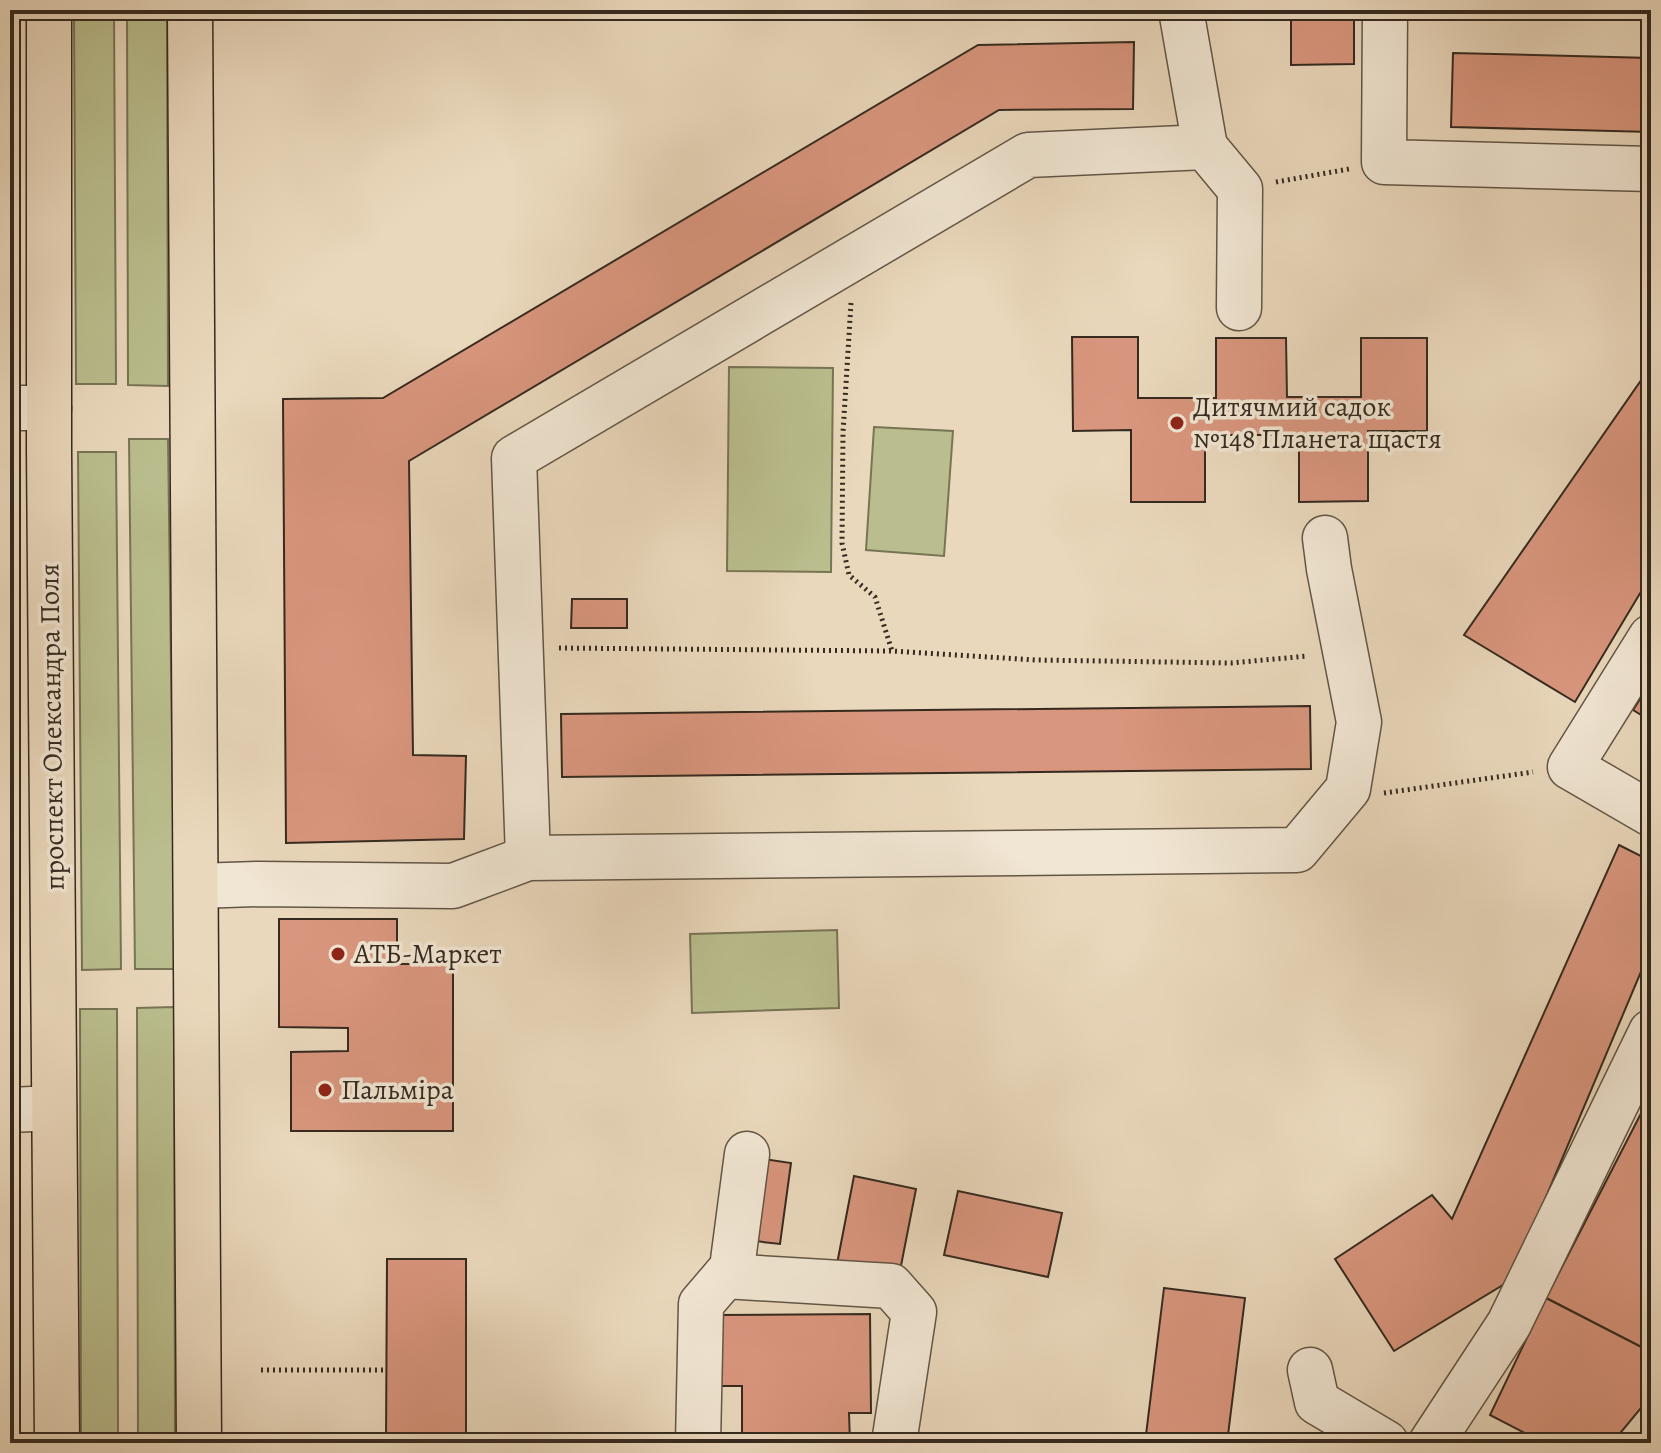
<svg xmlns="http://www.w3.org/2000/svg" width="1661" height="1453" font-family="Alegreya,serif">
  <rect width="100%" height="100%" fill="#ead8bc"/>
  <filter id="stains"><feTurbulence type="fractalNoise" baseFrequency=".0025" numOctaves="4"/><feColorMatrix values="0 0 0 0 .2 0 0 0 0 .09 0 0 0 0 .02 0 0 0 .5 -.17"/></filter>
  <radialGradient id="worn" r=".72"><stop offset=".6" stop-color="#630" stop-opacity="0"/><stop offset="1" stop-color="#630" stop-opacity=".3"/></radialGradient>
  <g fill="#babe8e" stroke="#787456" stroke-width="2">
    <polygon points="74,10 114,10 116,384 76,384"/>
    <polygon points="127,10 167,10 168,386 128,385"/>
    <polygon points="729,367 833,368 831,572 727,571"/>
    <polygon points="874,427 953,431 944,556 866,550"/>
    <polygon points="129,439 168,439 175,969 135,969"/>
    <polygon points="78,452 116,452 121,969 82,970"/>
    <polygon points="837,930 839,1008 692,1013 690,934"/>
    <polygon points="174,1007 175,1443 138,1443 137,1008"/>
    <polygon points="80,1009 117,1009 118,1443 81,1443"/>
  </g>
  <g fill="#d9967e" stroke="#352a1f" stroke-width="2">
    <rect x="693" y="10" width="63" height="9"/>
    <polygon points="1291,10 1354,10 1354,64 1291,65"/>
    <polygon points="1134,42 1133,109 999,110 409,461 413,755 466,756 464,839 286,843 283,399 383,398 978,45"/>
    <polygon points="1453,53 1651,58 1651,132 1451,127"/>
    <polygon points="1072,337 1138,337 1138,398 1216,398 1216,338 1286,338 1287,397 1361,397 1361,338 1427,338 1427,431 1368,431 1368,501 1299,502 1299,435 1205,435 1205,502 1131,502 1131,430 1073,431"/>
    <polygon points="1651,366 1651,575 1575,702 1464,635"/>
    <polygon points="572,599 627,599 627,628 571,628"/>
    <polygon points="1651,682 1651,721 1633,710"/>
    <polygon points="1310,706 1311,769 562,777 561,714"/>
    <polygon points="1619,845 1651,861 1651,948 1511,1280 1394,1351 1335,1259 1432,1195 1452,1219"/>
    <polygon points="279,919 397,919 397,964 453,964 453,1131 291,1131 291,1052 348,1051 348,1028 279,1027"/>
    <polygon points="1651,1094 1651,1352 1546,1298"/>
    <polygon points="757,1158 791,1163 780,1244 746,1240"/>
    <polygon points="854,1176 916,1189 899,1276 837,1264"/>
    <polygon points="958,1191 1062,1213 1048,1277 944,1255"/>
    <polygon points="387,1259 466,1259 466,1443 386,1443"/>
    <polygon points="1164,1288 1245,1298 1227,1443 1145,1443"/>
    <polygon points="1546,1298 1651,1352 1651,1396 1612,1443 1544,1443 1490,1415"/>
    <polygon points="870,1314 871,1413 849,1413 850,1443 742,1443 742,1386 716,1386 716,1315"/>
  </g>
  <g fill="none" stroke-linecap="round" stroke-linejoin="round">
    <g stroke="#625646" stroke-width="47">
      <g id="minor">
        <polyline points="1385,10 1384,162 1651,169"/>
        <polyline points="1205,147 1240,189 1239,308"/>
        <polyline points="10,408 49,408"/>
        <polyline points="1651,637 1570,767 1651,814"/>
        <polyline points="528,858 514,458 1028,155 1205,147 1181,10"/>
        <polyline points="197,886 258,884 453,886 528,858 1297,850 1348,789 1359,722 1329,569 1325,538"/>
        <polyline points="10,1110 54,1108"/>
        <polyline points="725,1276 891,1286 914,1312 894,1443"/>
        <polyline points="1310,1370 1317,1402 1386,1443"/>
        <polyline points="698,1443 701,1304 732,1268 747,1154"/>
        <polyline points="1431,1443 1509,1324 1651,1032"/>
      </g>
    </g>
    <g stroke="#352a1f" stroke-width="47">
      <g id="major">
        <polyline points="49,10 49,449 57,1443"/>
        <polyline points="190,10 199,1443"/>
      </g>
    </g>
    <g stroke="#352a1f" stroke-width="5" stroke-dasharray="2 4" stroke-linecap="butt">
      <polyline points="1276,182 1349,169"/>
      <polyline points="851,303 843,432 842,543 849,575 875,597 892,651"/>
      <polyline points="559,648 892,651 1036,660 1231,663 1308,656"/>
      <polyline points="1384,793 1533,772"/>
      <polyline points="261,1370 386,1370"/>
    </g>
    <use href="#minor" stroke="#f1e6d3" stroke-width="44"/>
    <use href="#major" stroke="#ead8bc" stroke-width="44"/>
  </g>
  <g fill="#8f2418" stroke="#f1e6d3" stroke-width="3">
    <circle cx="1177" cy="423" r="8"/>
    <circle cx="338" cy="954" r="8"/>
    <circle cx="325" cy="1090" r="8"/>
  </g>
  <g text-anchor="middle" dominant-baseline="central" stroke-width="7" stroke-linejoin="round" paint-order="stroke">
    <g font-size="28" fill="#352a1f" stroke="#f1e6d3" text-anchor="start">
      <text x="1193" y="407">Дитячмий садок<tspan x="1193" dy="32">№148 Планета щастя</tspan></text>
      <text x="354" y="954">АТБ-Маркет</text>
      <text x="341" y="1090">Пальміра</text>
    </g>
    <g font-size="28" fill="#352a1f" stroke="#f1e6d3">
      <text transform="translate(52 727) rotate(-91)">проспект Олександра Поля</text>
    </g>
  </g>
  <rect width="1661" height="1453" fill="none" stroke="#ead8bc" stroke-width="40"/>
  <rect x="12" y="12" width="1637" height="1429" fill="none" stroke="#352a1f" stroke-width="4"/>
  <rect x="20" y="20" width="1621" height="1413" fill="none" stroke="#352a1f" stroke-width="2"/>
  <rect width="100%" height="100%" filter="url(#stains)"/>
  <rect width="100%" height="100%" fill="url(#worn)"/>
</svg>
